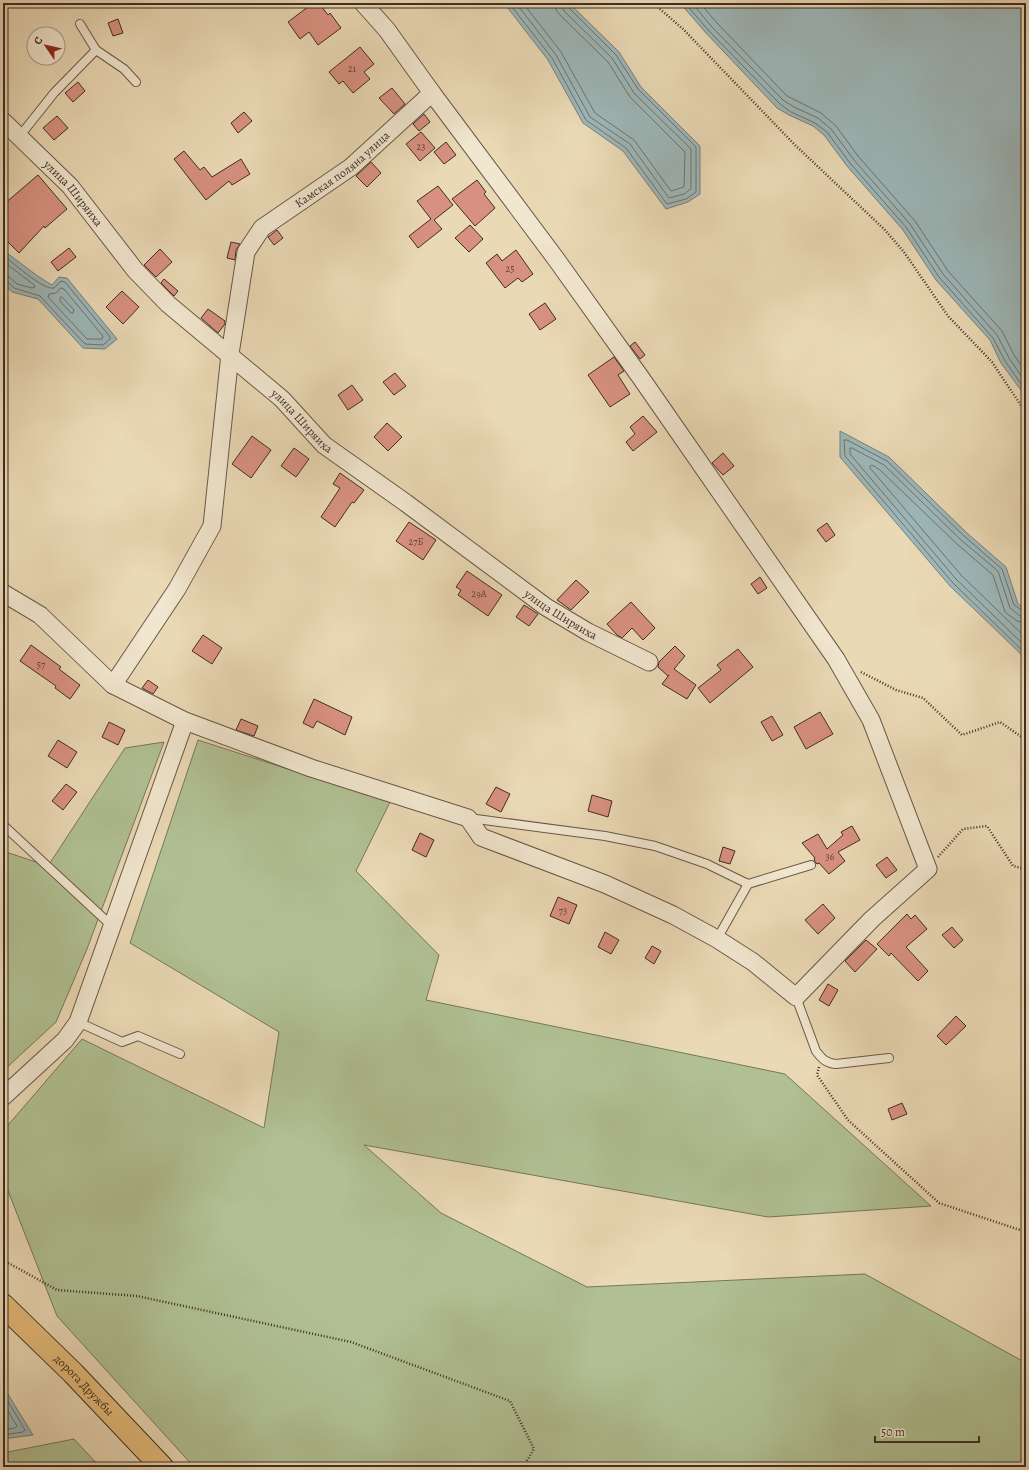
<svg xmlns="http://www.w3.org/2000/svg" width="1029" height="1470" font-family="Alegreya,serif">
  <rect width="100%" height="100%" fill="#ead9b5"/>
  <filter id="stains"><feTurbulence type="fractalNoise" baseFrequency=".005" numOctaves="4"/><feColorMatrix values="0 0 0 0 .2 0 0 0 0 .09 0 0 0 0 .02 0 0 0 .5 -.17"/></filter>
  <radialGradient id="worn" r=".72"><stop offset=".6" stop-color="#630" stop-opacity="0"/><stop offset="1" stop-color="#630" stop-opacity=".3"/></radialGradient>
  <g fill="#b0c093" stroke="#77765c">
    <polygon points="198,740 390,802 356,871 439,955 426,1000 785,1074 931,1206 768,1217 364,1145 441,1213 587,1287 865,1274 1026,1363 1026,1467 194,1467 57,1316 3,1178 3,1131 82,1039 264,1128 279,1032 130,943"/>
    <polygon points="164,742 87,949 56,1022 3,1071 3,851 48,866 125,748"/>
    <polygon points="74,1439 100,1467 3,1467 3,1453"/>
  </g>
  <g fill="#9db7b9" stroke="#77807d">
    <polygon points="504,3 569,3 619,52 641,87 700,146 700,194 688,202 666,209 623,151 583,123 548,60"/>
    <polygon points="680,3 1026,3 1026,397 1001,363 990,340 936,280 903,230 847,166 824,135 813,126 789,115 777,108 706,33"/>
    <polygon points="3,250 39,277 52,285 59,277 67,278 117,339 105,349 83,348 38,299 12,292 3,283"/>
    <polygon points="840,431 889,457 967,533 1006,567 1018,604 1026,609 1026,659 950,586 840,457"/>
    <polygon points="3,1386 33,1435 3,1439"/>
  </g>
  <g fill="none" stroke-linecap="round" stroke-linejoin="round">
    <g stroke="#6e726e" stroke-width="1">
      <polyline points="509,3 552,58 586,120 626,148 667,204 686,199 696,192 696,147 638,89 616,55 568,7 566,3"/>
      <polyline points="516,3 556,55 590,117 630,144 669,198 684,194 691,189 691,149 634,93 612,58 564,11 561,3"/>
      <polyline points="523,3 561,52 595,113 634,140 671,191 684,187 685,152 630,97 608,62 560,15 556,10 555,3"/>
      <polyline points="685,3 709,31 780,104 791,112 815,123 827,132 850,163 906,227 939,277 993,338 1005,361 1026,391"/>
      <polyline points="692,3 712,27 783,100 794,107 818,118 831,129 854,160 910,224 943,274 997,335 1009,358 1026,383"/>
      <polyline points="700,3 717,23 787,96 821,113 836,126 858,156 915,221 948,271 1002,331 1014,355 1026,372"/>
      <path d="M3,255C12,262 44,291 54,288L61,281L65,282L110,337V339L103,345L85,344L40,296L14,288L7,281L3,280"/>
      <polyline points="3,261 34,285 35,287 32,288 17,284 9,277 3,275"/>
      <polygon points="61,288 64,289 103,336 102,339 87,339 48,297 49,294 56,293"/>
      <polygon points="62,297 74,310 73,313 71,313 60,301 60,298"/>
      <polyline points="1026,612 1023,611 1014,605 1002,569 964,536 887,461 847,440 844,440 845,456 897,517 953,583 1026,654"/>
      <polyline points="1026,617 1020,616 1010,608 998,571 961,540 884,465 852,448 850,448 850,454 956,579 1026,647"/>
      <polyline points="1026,623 1017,621 1005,612 993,575 957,544 880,470 872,465 870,466 870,468 961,575 1026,638"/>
      <polyline points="3,1393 25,1430 23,1432 3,1435"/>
      <polyline points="3,1403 17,1426 15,1428 3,1430"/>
    </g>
  </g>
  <g fill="#d89181" stroke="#3e2d24">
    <polygon points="313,3 319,3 328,15 330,13 341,28 318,45 309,32 300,39 288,22"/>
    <polygon points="118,19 123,33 113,36 108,23"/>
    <polygon points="360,47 374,64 364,72 370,79 353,93 343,81 339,84 329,72"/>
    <polygon points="78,82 85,91 73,102 65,93"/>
    <polygon points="392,88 405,104 394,114 379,98"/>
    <polygon points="244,112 252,121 238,133 231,123"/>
    <polygon points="424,114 430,122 419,131 413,124"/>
    <polygon points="57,116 68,128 54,140 43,128"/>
    <polygon points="421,132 435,148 420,161 406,144"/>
    <polygon points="446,142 456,155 444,164 434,152"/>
    <polygon points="184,151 200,170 204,167 212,177 241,159 250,174 232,185 229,181 206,200 174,159"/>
    <polygon points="371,162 381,173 367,187 356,176"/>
    <polygon points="38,175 67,209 45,228 44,226 19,253 3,237 3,205"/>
    <polygon points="477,180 486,192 484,194 495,208 475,226 452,199"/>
    <polygon points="438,186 453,205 434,220 442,229 418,248 409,236 431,219 417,201"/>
    <polygon points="470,225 483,239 469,252 455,238"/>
    <polygon points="277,230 283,238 274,245 268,237"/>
    <polygon points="231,242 240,244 236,250 235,260 227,258"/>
    <polygon points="69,248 76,257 58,271 51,262"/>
    <polygon points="160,249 172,262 156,277 144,265"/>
    <polygon points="516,250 533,274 522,282 518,278 505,288 486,263 497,254 502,261"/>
    <polygon points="164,279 178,291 174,296 161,283"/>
    <polygon points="122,291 139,307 123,324 106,307"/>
    <polygon points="545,303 556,319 540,330 529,314"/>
    <polygon points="208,309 225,321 225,324 218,333 201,318"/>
    <polygon points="635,342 645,355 640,359 630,346"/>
    <polygon points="614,357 624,371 618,375 630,394 610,407 588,375"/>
    <polygon points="395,373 406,386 394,395 383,382"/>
    <polygon points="352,385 363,400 348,410 338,395"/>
    <polygon points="643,416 657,432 633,451 626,442 635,434 630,427"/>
    <polygon points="387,423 402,437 388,451 374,437"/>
    <polygon points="252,436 271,450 251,478 232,464"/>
    <polygon points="294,448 309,459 296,477 281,466"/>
    <polygon points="723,453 734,466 723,475 712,463"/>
    <polygon points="340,473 364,490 354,503 352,502 335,527 321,517 340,488 333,484"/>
    <polygon points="409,522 436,540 423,560 396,541"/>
    <polygon points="827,523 835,535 826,542 817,530"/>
    <polygon points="467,571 502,595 488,616 458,595 461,590 456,587"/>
    <polygon points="760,577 767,588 758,594 751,584"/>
    <polygon points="576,580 589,592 571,610 557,600"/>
    <polygon points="631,602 655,628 643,640 632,628 622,638 617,635 607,624"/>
    <polygon points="524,605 538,614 529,626 516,617"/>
    <polygon points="203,635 222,648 212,664 192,651"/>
    <polygon points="31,645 61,667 59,669 80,685 70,699 55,688 56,686 20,661"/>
    <polygon points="675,646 685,656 674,669 696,685 687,699 662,684 669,675 668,676 658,667 659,662"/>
    <polygon points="738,649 753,667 710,703 698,688 721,670 717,665"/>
    <polygon points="148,680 158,687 153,694 142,688"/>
    <polygon points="314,699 352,717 345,735 317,721 313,728 303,723"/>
    <polygon points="820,712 833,734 806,749 794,727"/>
    <polygon points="772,716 783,735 772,741 761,722"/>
    <polygon points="241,719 258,726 254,736 236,730"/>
    <polygon points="109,722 125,730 118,745 102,737"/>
    <polygon points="58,740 77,752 67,768 48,756"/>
    <polygon points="66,784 77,792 63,810 52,801"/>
    <polygon points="496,787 510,794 501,812 486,804"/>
    <polygon points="592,795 612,801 608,817 588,811"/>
    <polygon points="852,826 860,840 838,852 845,861 829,874 819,863 817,864 814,860 815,858 802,843 818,834 827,849 843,835 841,832"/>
    <polygon points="420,833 434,840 426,857 412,850"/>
    <polygon points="723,847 735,851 730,864 719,861"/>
    <polygon points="887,857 897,870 886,878 876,865"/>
    <polygon points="558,897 577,905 569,924 550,916"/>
    <polygon points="823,904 835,918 818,934 805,920"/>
    <polygon points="907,914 911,919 915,915 927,929 906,947 928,971 918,981 891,953 889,956 877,944"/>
    <polygon points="952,927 963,940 954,948 942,935"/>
    <polygon points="605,932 619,940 611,954 598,947"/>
    <polygon points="866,940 877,949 855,972 845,961"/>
    <polygon points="652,946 661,951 654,964 645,958"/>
    <polygon points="828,984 838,990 829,1006 819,1000"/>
    <polygon points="956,1016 966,1026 946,1045 937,1036"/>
    <polygon points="902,1103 907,1114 892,1120 888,1109"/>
  </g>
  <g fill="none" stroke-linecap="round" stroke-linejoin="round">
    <g stroke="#695848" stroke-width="10">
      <g id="service">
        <polyline points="96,50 124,69 136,82"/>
        <polyline points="19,137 54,93 96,50 80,24"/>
        <polyline points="469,818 605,836 655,846 707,864 748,884 811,865"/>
        <polyline points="3,825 112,926"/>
        <polyline points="717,939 748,884"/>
        <path d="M796,997L816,1051C822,1059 826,1063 836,1064L889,1058"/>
        <polyline points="78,1022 122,1042 138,1036 180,1054"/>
      </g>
    </g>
    <g stroke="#695848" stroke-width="19">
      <g id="minor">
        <path id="s1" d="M3,121L70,186L135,270L168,304L282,399L324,445L406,503L546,607L588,632L649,662"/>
        <polyline points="3,593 40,615 113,685 185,721 311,768 468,818 481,837 605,884 673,915 717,939 753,962 796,997 872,919 928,869 871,720 836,659 641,378 556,259 432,93"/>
        <path id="s2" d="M113,685L177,589L212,526L230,354L246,252L262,228L351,167L432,93L387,30L363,3"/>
        <polyline points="3,1097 65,1040 78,1022 185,721"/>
      </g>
    </g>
    <g stroke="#3e2d24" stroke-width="24">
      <g id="primary">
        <path id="s3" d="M3,1305L73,1373L162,1467"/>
      </g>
    </g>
    <g stroke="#3e2d24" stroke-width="2.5" stroke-dasharray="1 2" stroke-linecap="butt">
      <polyline points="653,3 683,29 795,145 884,229 904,252 948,316 992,362 1026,413"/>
      <polyline points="861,672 896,690 923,698 962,735 1000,722 1026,740"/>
      <polyline points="938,857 963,829 987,826 1013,866 1026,869"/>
      <polyline points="819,1067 817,1075 848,1120 939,1203 1026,1232"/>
      <polyline points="3,1260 57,1290 137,1296 351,1342 510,1401 534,1449 523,1467"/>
    </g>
    <use href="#service" stroke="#f1e6cf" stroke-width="8"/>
    <use href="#minor" stroke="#f1e6cf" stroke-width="17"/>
    <use href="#primary" stroke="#e5bc7a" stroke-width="22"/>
  </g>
  <g text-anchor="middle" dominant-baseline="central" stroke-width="3.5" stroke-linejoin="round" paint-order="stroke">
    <g font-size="10" fill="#64463b">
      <text x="352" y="68">21</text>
      <text x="421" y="146">23</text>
      <text x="510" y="268">25</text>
      <text x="416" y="541">27Б</text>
      <text x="479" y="593">29А</text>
      <text x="41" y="664">57</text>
      <text x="830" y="856">36</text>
      <text x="563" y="910">73</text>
    </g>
    <g font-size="12" fill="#3e2d24" stroke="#f1e6cf">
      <text stroke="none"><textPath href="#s2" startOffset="592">Камская поляна улица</textPath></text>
      <text stroke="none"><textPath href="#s1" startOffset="101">улица Ширяиха</textPath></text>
      <text stroke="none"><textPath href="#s1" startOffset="425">улица Ширяиха</textPath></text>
      <text stroke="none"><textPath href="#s1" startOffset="749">улица Ширяиха</textPath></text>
      <text stroke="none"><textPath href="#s3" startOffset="114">дорога Дружбы</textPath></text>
    </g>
  </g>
  <rect width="1029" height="1470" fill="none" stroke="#ead9b5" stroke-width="16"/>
  <rect x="4" y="4" width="1021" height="1462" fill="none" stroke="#3e2d24" stroke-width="2"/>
  <rect x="8" y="8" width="1013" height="1454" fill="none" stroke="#3e2d24"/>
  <g transform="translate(46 46) rotate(304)"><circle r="19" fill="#f1e6cf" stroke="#a99c8b"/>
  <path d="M0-3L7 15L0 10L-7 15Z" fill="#8f2418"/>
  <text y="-6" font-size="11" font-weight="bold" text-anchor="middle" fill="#3e2d24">С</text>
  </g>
  <path d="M875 1436v6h104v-6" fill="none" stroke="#3e2d24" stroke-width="2"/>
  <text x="881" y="1436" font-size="12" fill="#3e2d24" stroke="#f1e6cf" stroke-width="3" paint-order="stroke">50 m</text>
  <rect width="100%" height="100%" filter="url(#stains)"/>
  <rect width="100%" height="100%" fill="url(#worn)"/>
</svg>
